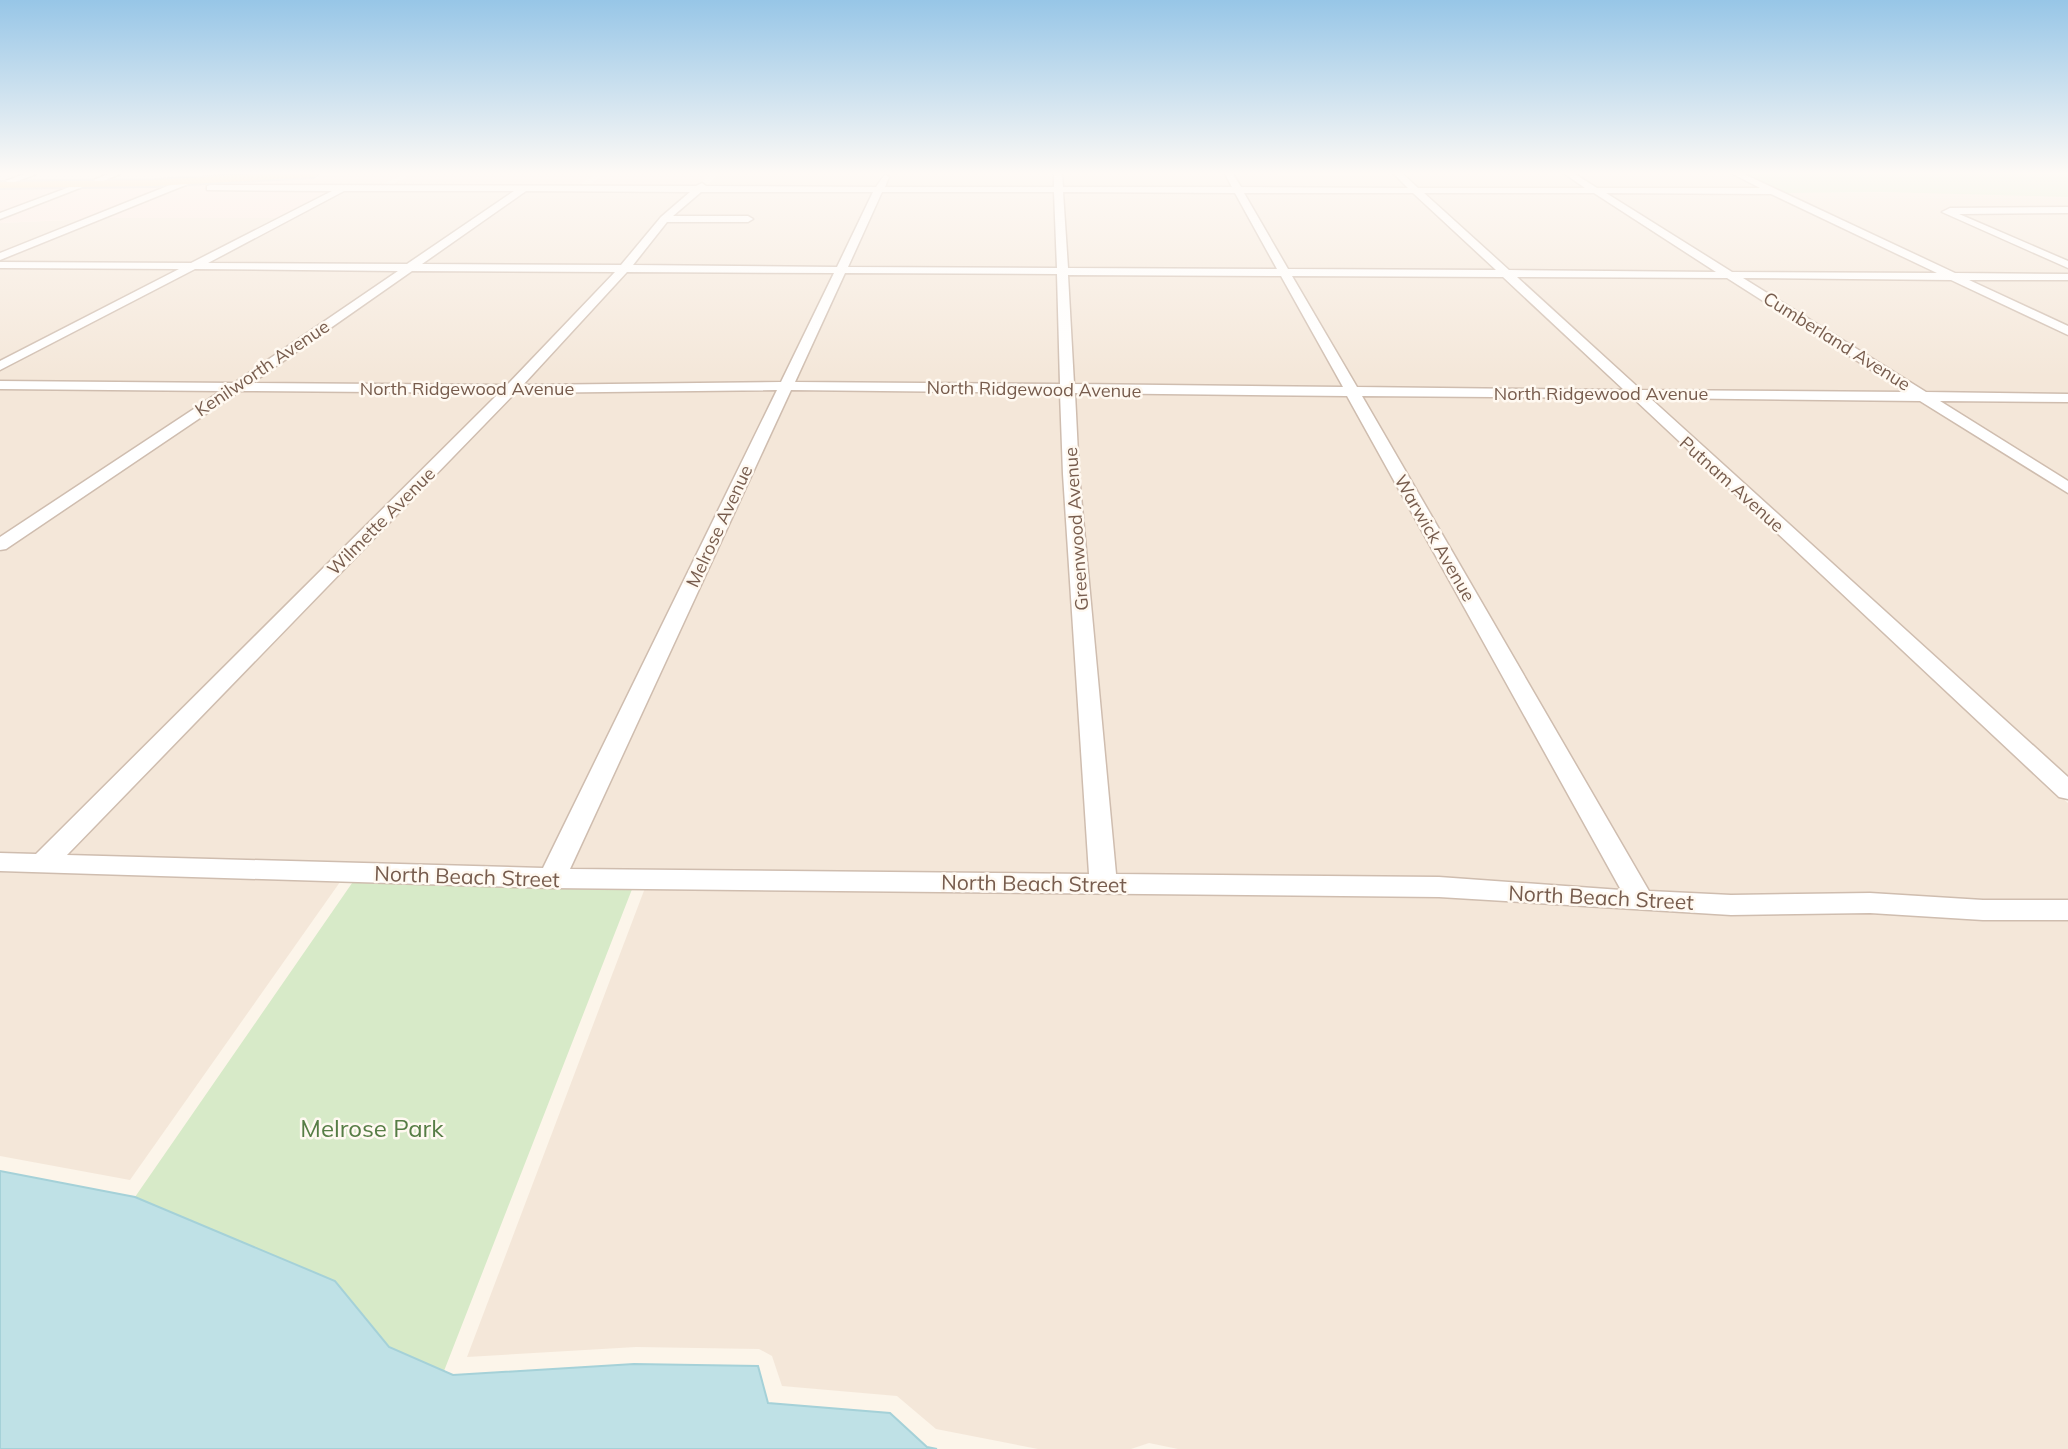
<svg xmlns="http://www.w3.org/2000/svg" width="2068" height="1449" font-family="Mulish,sans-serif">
  <rect width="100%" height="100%" fill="#fcf5ea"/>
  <g fill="#f4e7d9">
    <polygon points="718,174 881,174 876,186 705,188"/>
    <polygon points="890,174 1054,174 1054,187 885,186"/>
    <polygon points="1063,174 1225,174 1232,188 1064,187"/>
    <polygon points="1234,174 1282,174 1284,176 1394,174 1409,188 1242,188"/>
    <polygon points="1403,174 1565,174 1587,188 1418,188"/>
    <polygon points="1574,174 1736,174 1769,189 1597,188"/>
    <polygon points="875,188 837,266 631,267 668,221 753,220 752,218 670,218 702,190"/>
    <polygon points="884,188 1055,189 1057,268 848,266"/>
    <polygon points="1064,189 1233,190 1276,270 1068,268"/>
    <polygon points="1779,189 1787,193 2068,191 2068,209 1949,209 1941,212 2068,267 2068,275 1954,273"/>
    <polygon points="347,190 516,190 405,266 204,264"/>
    <polygon points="525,190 692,191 659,218 619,267 416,266"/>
    <polygon points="1243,190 1411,190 1497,270 1288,270"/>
    <polygon points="1421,190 1591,191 1719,271 1508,271"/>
    <polygon points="1601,191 1774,191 1942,273 1731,271"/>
    <polygon points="2068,212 2068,262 1954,213"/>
    <polygon points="102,218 123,217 283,218 193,264 0,263 0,260"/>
    <polygon points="90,219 0,255 0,223"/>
    <polygon points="0,266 186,267 0,362"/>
    <polygon points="198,267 400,269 233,384 0,382 0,370"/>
    <polygon points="412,269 617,271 506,386 248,384"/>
    <polygon points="835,269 780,384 521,386 628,271"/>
    <polygon points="847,269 1057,271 1060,387 794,384"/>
    <polygon points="1068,271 1278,273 1343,389 1075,387"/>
    <polygon points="1290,273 1500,274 1623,391 1358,389"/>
    <polygon points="1512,274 1724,275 1910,392 1638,391"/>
    <polygon points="1736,275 1948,276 2068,334 2068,396 1926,393"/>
    <polygon points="1961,276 2068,278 2068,328"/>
    <polygon points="0,387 225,389 0,539"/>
    <polygon points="240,389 501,392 38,854 0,853 0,552"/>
    <polygon points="777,389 543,869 65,855 516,392"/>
    <polygon points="792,389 1060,392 1062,473 1088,874 570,869"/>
    <polygon points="1075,392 1346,394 1621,891 1434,878 1116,874 1079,474"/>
    <polygon points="1361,394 1629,396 2068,803 2068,900 1973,900 1861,893 1724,895 1649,892"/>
    <polygon points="1644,396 1919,398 2068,494 2068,780"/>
    <polygon points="1934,398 2068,401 2068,483"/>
    <polygon points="0,872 35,873 340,882 130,1180 0,1156"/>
    <polygon points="645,888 1443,896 1661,912 1740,914 1878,913 1993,919 2068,920 2068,1449 1178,1449 1149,1443 1131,1449 1038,1449 936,1429 897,1396 782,1386 772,1356 759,1349 636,1347 467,1357"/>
  </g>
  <g fill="#fce7df">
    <polygon points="349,174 404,174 375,188 205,189 338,190 283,218 102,218 183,185"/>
    <polygon points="413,174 595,174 575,188 385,188"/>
    <polygon points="604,174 709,174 695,188 585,188"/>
    <polygon points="173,185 90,219 0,223 0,217 82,187"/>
    <polygon points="73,187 0,214 0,188"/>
  </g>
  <g fill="#d7eac8">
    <polygon points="1737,174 2068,174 2068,197 1882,192 1787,193 1769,189"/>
    <polygon points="359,873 636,879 444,1371 389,1347 335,1281 135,1197"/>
  </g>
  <polygon fill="#bfe1e6" stroke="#a5d1d8" stroke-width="2" points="0,1171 135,1197 335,1281 389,1347 453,1375 634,1364 758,1366 768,1403 890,1413 927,1447 937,1449 0,1449"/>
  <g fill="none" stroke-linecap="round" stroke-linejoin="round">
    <g stroke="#cfbdaf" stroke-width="3">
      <g id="minor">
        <polygon points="24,174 36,174 10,184 6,181"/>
        <polygon points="108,174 120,174 98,183 94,180"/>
        <path d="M885,174L889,177L885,187H1054V174H1062L1063,187H1232L1225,174H1233L1241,187L1408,188L1394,174H1403L1418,188H1585L1565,174H1575L1597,188H1760L1733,174H1744L1955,273L2068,274V280H1969L2068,326V335L1951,280L1743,278L1926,392L2068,394V402L1940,401L2068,481V493L1920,401L1650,398L2068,777V799L2059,797L1633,398L1362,396L1649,891L1731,895L1870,893L1983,900H2068V920H1983L1870,913L1731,915L1439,897L552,888L0,871V853L36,854L499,393L240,391L6,549L0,550V537L221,391L0,389V381L234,383L398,271L195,269L0,370V361L179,269L0,268V262L191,263L332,191L207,190V186L210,185L696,186L702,183L706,186L876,187ZM344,191H514L407,264L208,263ZM526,191L690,192L661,217L621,265L422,264ZM701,192H873L837,267L633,265L667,222H748L753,219L748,216H673ZM882,192H1054L1057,268L848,267ZM1063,192L1235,193L1277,269L1068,268ZM1244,193H1413L1496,270L1288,269ZM1424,193H1594L1716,272L1509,270ZM1606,193L1771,194L1937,273L1732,272ZM412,271L615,272L507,385L252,383ZM627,272L834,273L781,382L523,385ZM845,273L1057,274L1060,384L795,382ZM1068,275L1281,276L1343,387L1074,384ZM1292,276L1503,277L1624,390L1357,387ZM1517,277L1727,278L1906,392L1641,390ZM777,390L543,868L67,855L515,393ZM791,390L1060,393L1063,474L1089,874L570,869ZM1075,393L1347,396L1621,890L1439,877L1116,874L1079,474Z"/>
        <polygon points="185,179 189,182 188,184 0,260 0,253"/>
        <polygon points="83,182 90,184 0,219 0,213"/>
        <polygon points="2068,207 2068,213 1959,214 2068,261 2068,268 1942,212 1950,208"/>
      </g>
    </g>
    <g stroke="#d9d1cd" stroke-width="4">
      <polygon id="major" points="258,174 318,174 313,177 154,186 0,188 0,182 154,180"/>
    </g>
    <use href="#minor" fill="#fff" fill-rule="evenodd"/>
    <use href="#major" fill="#f8d8a5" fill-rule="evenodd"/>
  </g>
  <linearGradient id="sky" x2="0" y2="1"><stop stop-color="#97c6e7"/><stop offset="0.46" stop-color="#fefaf6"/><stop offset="1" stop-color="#fefaf6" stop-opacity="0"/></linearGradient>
  <rect width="2068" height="377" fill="url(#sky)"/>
  <g text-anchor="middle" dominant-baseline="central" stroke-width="5" stroke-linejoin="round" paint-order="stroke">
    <g font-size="18" fill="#775c4d" stroke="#fff9f1">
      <text transform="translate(1837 341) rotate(32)">Cumberland Avenue</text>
      <text transform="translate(262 368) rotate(-34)">Kenilworth Avenue</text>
      <text x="467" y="388">North Ridgewood Avenue</text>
      <text transform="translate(1034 389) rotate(1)">North Ridgewood Avenue</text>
      <text x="1601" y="393">North Ridgewood Avenue</text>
      <text transform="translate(1732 484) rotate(42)">Putnam Avenue</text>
      <text transform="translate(381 521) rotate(-45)">Wilmette Avenue</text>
      <text transform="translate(719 526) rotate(-65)">Melrose Avenue</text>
      <text transform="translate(1076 529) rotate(-94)">Greenwood Avenue</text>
      <text transform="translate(1435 538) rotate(60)">Warwick Avenue</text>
    </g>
    <g font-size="21" fill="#775c4d" stroke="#fff9f1">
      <text transform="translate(467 876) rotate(2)">North Beach Street</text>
      <text transform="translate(1034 883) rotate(1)">North Beach Street</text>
      <text transform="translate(1601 897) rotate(3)">North Beach Street</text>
    </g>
    <g font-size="24" fill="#567d45" stroke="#fff9f1">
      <text x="372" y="1128">Melrose Park</text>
    </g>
  </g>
</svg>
